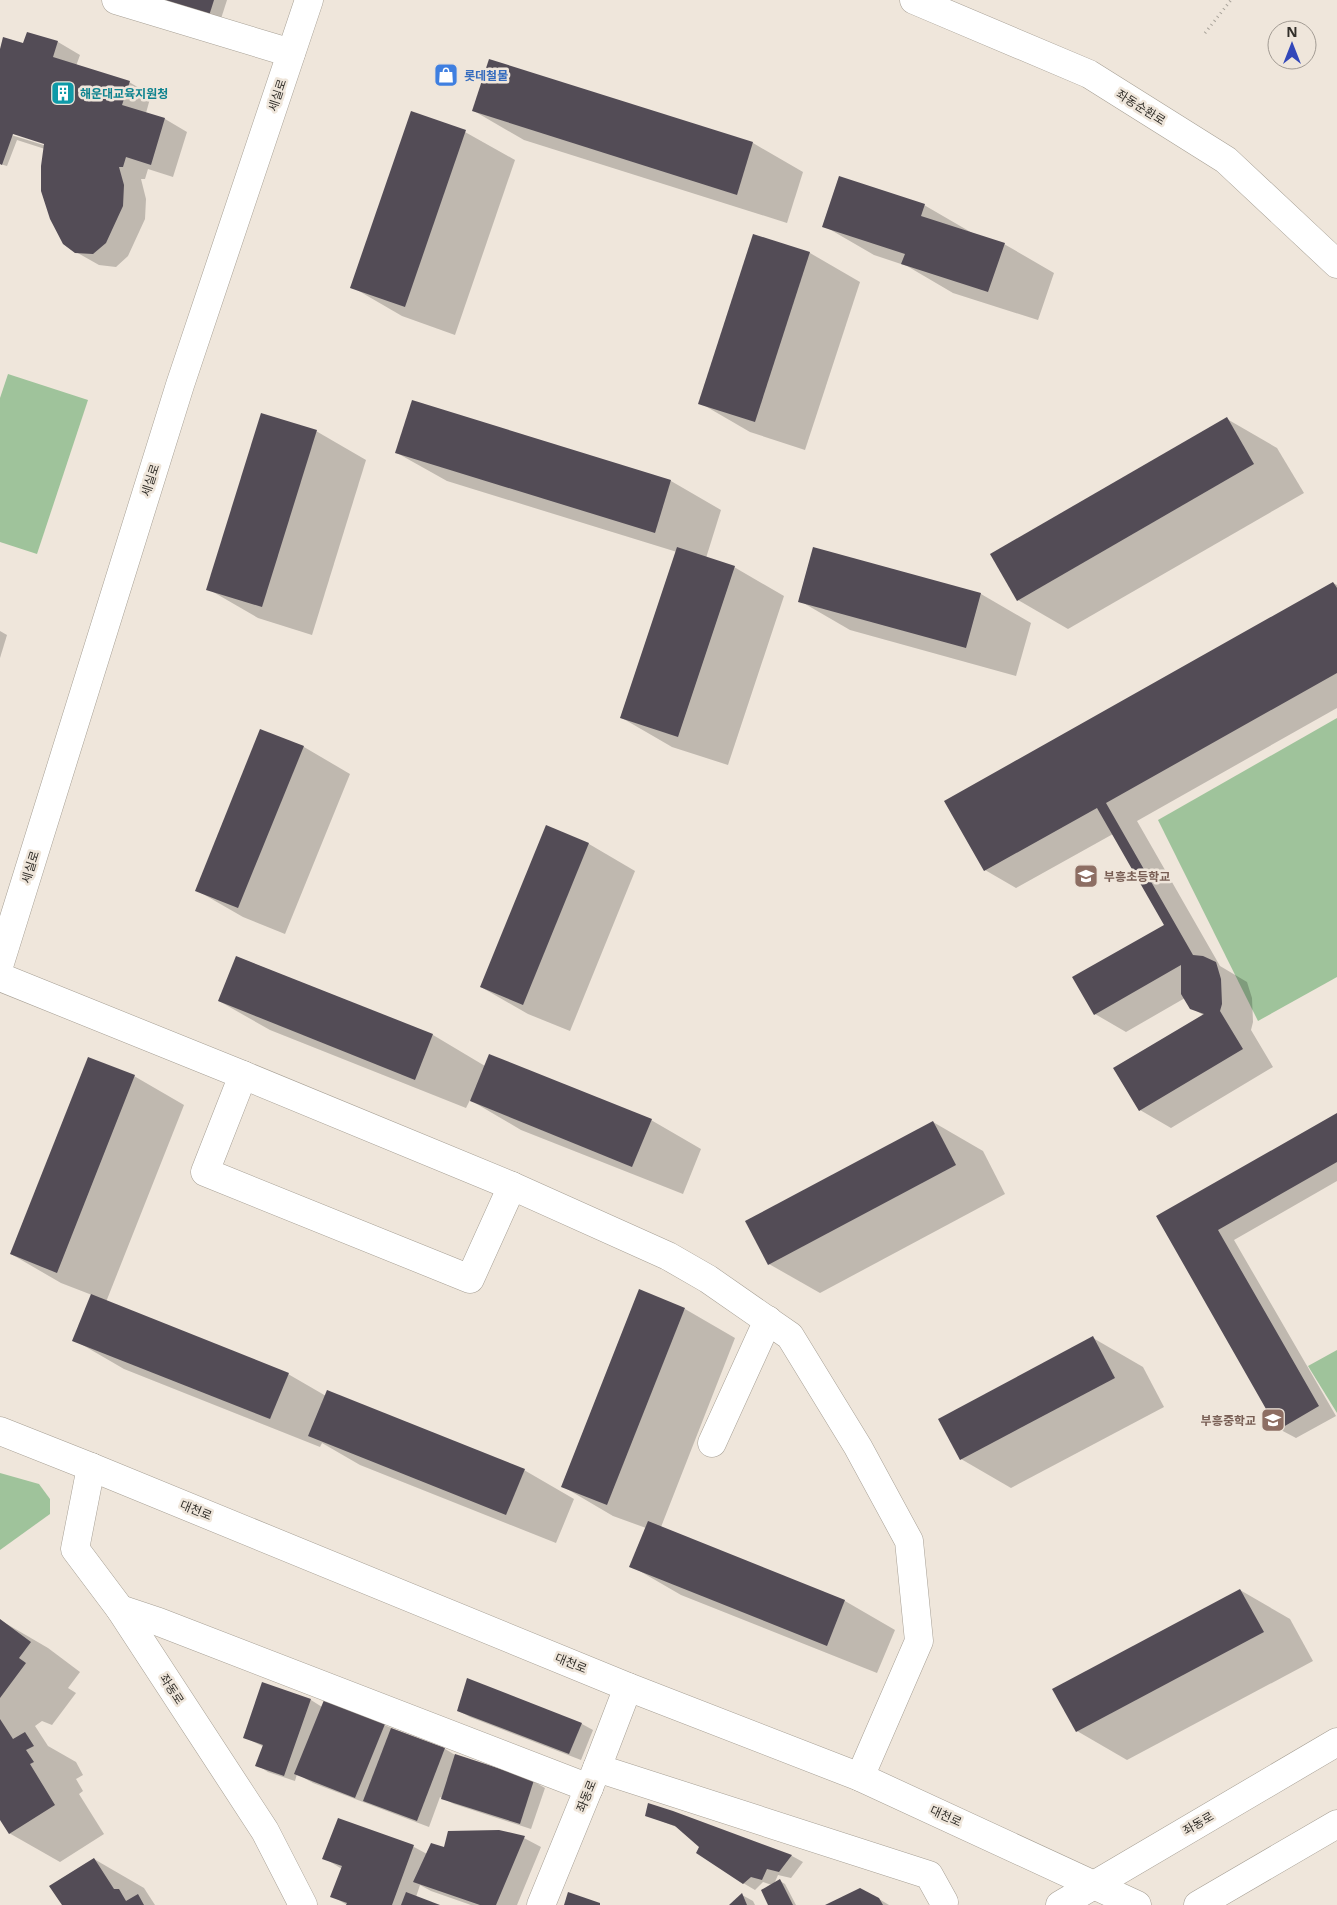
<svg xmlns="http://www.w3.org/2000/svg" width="1337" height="1905" font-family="'Noto Sans','Noto Sans KR',sans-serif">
  <rect width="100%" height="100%" fill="#efe6db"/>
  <g fill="#9fc39b">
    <polygon points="8,374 88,400 37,554 0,542 0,398"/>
    <polygon points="1337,718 1337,977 1258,1021 1158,820"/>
    <polygon points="1337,1350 1337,1413 1308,1366"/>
    <polygon points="0,1473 39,1484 50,1499 50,1514 0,1550"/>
  </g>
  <g fill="#0003" fill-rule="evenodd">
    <polygon points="140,0 227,0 219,25"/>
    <path d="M58,42L80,55L76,66L129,82L151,95L146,113L165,119L187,132L173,177L148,169L145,179H141L146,199L145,219L128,256L116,267L99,265L76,252L45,149L17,140L7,166L0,164V53L24,45ZM2,130L51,144L50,147L8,134Z"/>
    <polygon points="490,61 753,143 803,172 787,223 524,140 474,111"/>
    <polygon points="465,132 515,160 455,335 402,316 352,287"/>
    <polygon points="924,205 974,234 1004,244 1054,273 1038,320 953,293 907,266 874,255 824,226"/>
    <polygon points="754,235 810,253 860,282 805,450 750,432 700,403"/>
    <polygon points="413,402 671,481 721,510 706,558 734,567 784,596 728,765 672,747 622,718 677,552 447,481 397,453"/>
    <polygon points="1227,419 1277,448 1304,493 1068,629 1018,600"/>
    <polygon points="316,431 366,460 312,635 258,618 208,589"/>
    <polygon points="814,548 981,594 1031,623 1016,676 850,630 800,601"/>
    <polygon points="1333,583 1337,585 1337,708 1137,821 1220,966 1247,982 1252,998 1253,1022 1251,1030 1273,1067 1171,1128 1140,1110 1205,1016 1191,1008 1185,998 1126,1032 1095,1014 1166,926 1113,834 1016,888 985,870"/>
    <polygon points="0,631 7,635 0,658"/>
    <polygon points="261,731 304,747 350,774 285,934 243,917 196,890"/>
    <polygon points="546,827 589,844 635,871 570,1031 528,1014 481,987"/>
    <polygon points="237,957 433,1035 485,1066 651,1120 701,1149 683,1194 521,1130 470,1100 466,1108 270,1030 219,1001"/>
    <polygon points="134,1076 184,1105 106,1302 288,1374 326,1396 524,1470 574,1499 556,1543 360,1465 322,1443 320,1447 124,1369 74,1340 92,1295 61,1283 11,1254"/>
    <polygon points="1337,1115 1337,1181 1234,1240 1336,1416 1296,1438 1279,1429 1158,1217"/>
    <polygon points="933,1122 983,1151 1005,1194 820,1293 769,1264"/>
    <polygon points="685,1309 735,1338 661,1527 845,1601 895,1630 877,1673 681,1595 631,1566 646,1528 613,1516 562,1486"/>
    <polygon points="1093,1338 1143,1367 1164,1407 1011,1488 961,1459"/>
    <polygon points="1240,1590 1290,1619 1313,1661 1127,1760 1077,1731"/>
    <polygon points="0,1620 48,1648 80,1672 68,1688 76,1693 52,1725 42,1721 35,1726 48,1746 76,1762 83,1775 76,1779 83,1791 79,1794 104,1834 60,1862 9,1833 0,1817"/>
    <polygon points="468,1680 582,1724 593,1730 581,1760 470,1717 459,1711"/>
    <polygon points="311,1700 322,1707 384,1725 445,1749 457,1756 533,1781 545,1788 531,1829 454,1804 440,1797 429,1827 313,1783 297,1774 295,1781 268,1772 257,1765 264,1747 244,1737"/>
    <polygon points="646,1815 723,1831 792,1856 803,1862 791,1878 778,1875 774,1884 780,1881 785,1884 796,1905 769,1905 772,1885 763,1882 755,1890 743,1883 679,1828"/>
    <polygon points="338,1820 414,1847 427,1854 445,1849 524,1838 541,1847 517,1905 471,1905 431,1891 420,1885 416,1897 437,1905 347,1905 332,1896 342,1869 324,1858"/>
    <polygon points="94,1859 144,1888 155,1905 63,1905"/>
    <polygon points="742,1895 753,1901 755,1905 731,1905"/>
    <polygon points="879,1899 889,1905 828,1905"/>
  </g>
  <g fill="#534c56">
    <polygon points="146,0 214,0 208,19"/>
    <polygon points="27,32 58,41 53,57 130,81 122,105 165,118 151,165 126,157 123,167 119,167 124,185 123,206 106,243 93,254 75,253 63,244 50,219 41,191 41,166 44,144 13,134 2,165 0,164 0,49 3,37 23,43"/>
    <polygon points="489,59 753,142 737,195 472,111"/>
    <polygon points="411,111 466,130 405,307 350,288"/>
    <polygon points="839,176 925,204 921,216 1005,243 988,292 901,264 905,254 822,227"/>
    <polygon points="753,234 810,252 755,422 698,404"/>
    <polygon points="412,400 671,480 655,533 395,453"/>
    <polygon points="261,413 317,430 262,607 206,590"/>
    <polygon points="1227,417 1254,464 1017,601 990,554"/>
    <polygon points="677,547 735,566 678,737 620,718"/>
    <polygon points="813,547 981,593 966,648 798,602"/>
    <polygon points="1333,582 1337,588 1337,673 1106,803 1193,955 1203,956 1216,962 1221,979 1222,1004 1220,1011 1243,1049 1139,1111 1113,1068 1204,1014 1190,1009 1181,994 1181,965 1094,1015 1072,977 1164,925 1097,808 984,871 944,801"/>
    <polygon points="260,729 304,746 238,908 195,891"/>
    <polygon points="546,825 589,843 523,1005 480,987"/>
    <polygon points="236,956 433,1034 415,1080 218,1001"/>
    <polygon points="489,1054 652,1119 632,1167 470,1101"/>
    <polygon points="88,1057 135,1075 57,1273 10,1254"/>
    <polygon points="1337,1113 1337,1162 1218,1230 1319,1406 1278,1430 1156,1216"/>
    <polygon points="933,1121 956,1165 768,1265 745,1221"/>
    <polygon points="639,1289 685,1308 607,1505 561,1487"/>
    <polygon points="91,1294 289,1373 270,1419 72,1341"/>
    <polygon points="1093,1336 1115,1378 960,1460 938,1419"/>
    <polygon points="327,1390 525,1469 506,1515 308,1436"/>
    <polygon points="648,1521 845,1600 827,1646 629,1567"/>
    <polygon points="1240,1589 1264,1632 1076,1732 1052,1689"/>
    <polygon points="0,1619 31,1642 19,1658 26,1663 0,1698"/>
    <polygon points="467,1678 582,1723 569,1754 457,1711"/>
    <polygon points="262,1682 311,1699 284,1776 255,1766 263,1745 243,1738"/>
    <polygon points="324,1700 385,1724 355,1798 294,1774"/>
    <polygon points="0,1719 13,1739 25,1732 34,1746 26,1750 34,1762 30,1764 55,1805 9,1834 0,1820"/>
    <polygon points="391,1728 445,1748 417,1821 363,1801"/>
    <polygon points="455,1754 534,1780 520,1824 441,1799"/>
    <polygon points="648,1803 673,1811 792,1855 779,1872 767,1869 762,1880 751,1877 743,1884 696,1853 699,1847 675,1826 645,1816"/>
    <polygon points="338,1818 414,1845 392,1905 346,1905 347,1903 330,1897 342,1866 322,1859"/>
    <polygon points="499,1830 525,1836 496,1905 480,1905 413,1882 431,1843 444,1847 448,1831"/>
    <polygon points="94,1858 114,1889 119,1889 126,1901 138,1894 144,1905 62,1905 49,1886"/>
    <polygon points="780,1879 793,1905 768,1905 761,1890"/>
    <polygon points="860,1888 879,1898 883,1905 825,1905"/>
    <polygon points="406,1892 440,1905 401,1905"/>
    <polygon points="568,1892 600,1903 600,1905 564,1905"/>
    <polygon points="742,1893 747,1905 729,1905"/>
  </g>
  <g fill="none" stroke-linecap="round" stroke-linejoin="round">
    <g stroke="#a69f94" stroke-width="29">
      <g id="minor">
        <polyline points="116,0 291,53"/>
        <polyline points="914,0 1089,74 1226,160 1337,264"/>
        <polyline points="0,963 180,385 309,0"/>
        <polyline points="0,977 243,1075 512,1186 668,1256 708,1279 790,1336 858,1447 909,1541 919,1641 860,1777"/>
        <polyline points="243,1075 205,1172 470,1279 512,1186"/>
        <polyline points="0,1431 91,1467 628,1687 860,1777 1137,1905"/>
        <polyline points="712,1443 768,1320"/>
        <polyline points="91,1467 75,1549 120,1609 265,1831 303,1905"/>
        <polyline points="120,1609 159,1622 589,1788"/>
        <polyline points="597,1768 929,1875 944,1902"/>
        <polyline points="541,1905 597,1768 628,1687"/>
      </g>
    </g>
    <g stroke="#a69f94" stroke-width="29">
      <g id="major">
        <polyline points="1060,1905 1337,1742"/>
        <polyline points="1198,1905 1337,1824"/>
      </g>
    </g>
    <polyline stroke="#a9a39a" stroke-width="3" stroke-dasharray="1 4" stroke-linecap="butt" points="1205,33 1231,0"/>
    <use href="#minor" stroke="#fff" stroke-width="28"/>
    <use href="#major" stroke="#fff" stroke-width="28"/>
  </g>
  <defs>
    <g id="shop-square" transform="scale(1.25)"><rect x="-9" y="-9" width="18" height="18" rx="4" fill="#3f7fe0" stroke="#efe6db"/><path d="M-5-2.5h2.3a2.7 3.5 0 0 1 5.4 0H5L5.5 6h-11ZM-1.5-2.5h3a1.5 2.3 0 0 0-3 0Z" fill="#fff"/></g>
    <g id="building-square" transform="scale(1.25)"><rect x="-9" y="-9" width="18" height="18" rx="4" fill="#0f9aa8" stroke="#efe6db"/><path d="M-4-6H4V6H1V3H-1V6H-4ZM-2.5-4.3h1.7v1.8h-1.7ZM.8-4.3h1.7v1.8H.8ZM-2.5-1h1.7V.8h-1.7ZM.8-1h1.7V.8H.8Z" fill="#fff"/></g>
    <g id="school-square" transform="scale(1.25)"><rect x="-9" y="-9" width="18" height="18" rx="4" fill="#8d6e63" stroke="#efe6db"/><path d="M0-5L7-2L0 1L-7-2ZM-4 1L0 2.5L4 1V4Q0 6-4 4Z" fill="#fff"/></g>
  </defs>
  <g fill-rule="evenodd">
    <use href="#shop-square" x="446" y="75"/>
    <use href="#building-square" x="63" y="93"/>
    <use href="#school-square" x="1086" y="876"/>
    <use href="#school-square" x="1273" y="1420"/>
  </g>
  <g text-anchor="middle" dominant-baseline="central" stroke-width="5" stroke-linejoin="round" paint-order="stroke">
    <g font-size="12" font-weight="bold" fill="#366cbe" stroke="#efe6db" text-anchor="start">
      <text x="464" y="75">롯데철물</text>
    </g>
    <g font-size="12" font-weight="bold" fill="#0d838f" stroke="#efe6db" text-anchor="start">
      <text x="80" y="93">해운대교육지원청</text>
    </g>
    <g font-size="12" fill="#312e29" stroke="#efe6db">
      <text transform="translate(277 95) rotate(-72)">세실로</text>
      <text transform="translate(1141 107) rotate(32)">좌동순환로</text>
      <text transform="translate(150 480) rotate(-72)">세실로</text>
      <text transform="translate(30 867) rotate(-73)">세실로</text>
      <text transform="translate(196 1510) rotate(22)">대천로</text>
      <text transform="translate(571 1663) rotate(22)">대천로</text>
      <text transform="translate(172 1689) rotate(57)">좌동로</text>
      <text transform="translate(586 1796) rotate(-68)">좌동로</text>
      <text transform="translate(946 1816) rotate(24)">대천로</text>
      <text transform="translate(1198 1823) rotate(-30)">좌동로</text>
    </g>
    <g font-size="12" font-weight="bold" fill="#785e54" stroke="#efe6db" text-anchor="start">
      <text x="1104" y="876">부흥초등학교</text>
      <text x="1256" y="1420" text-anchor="end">부흥중학교</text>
    </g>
  </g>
  <g transform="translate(1292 45)"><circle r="24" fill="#efe6db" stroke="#a39c94"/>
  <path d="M0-4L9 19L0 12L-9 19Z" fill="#3247b9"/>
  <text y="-8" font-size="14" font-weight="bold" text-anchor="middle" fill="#312e29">N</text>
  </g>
</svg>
